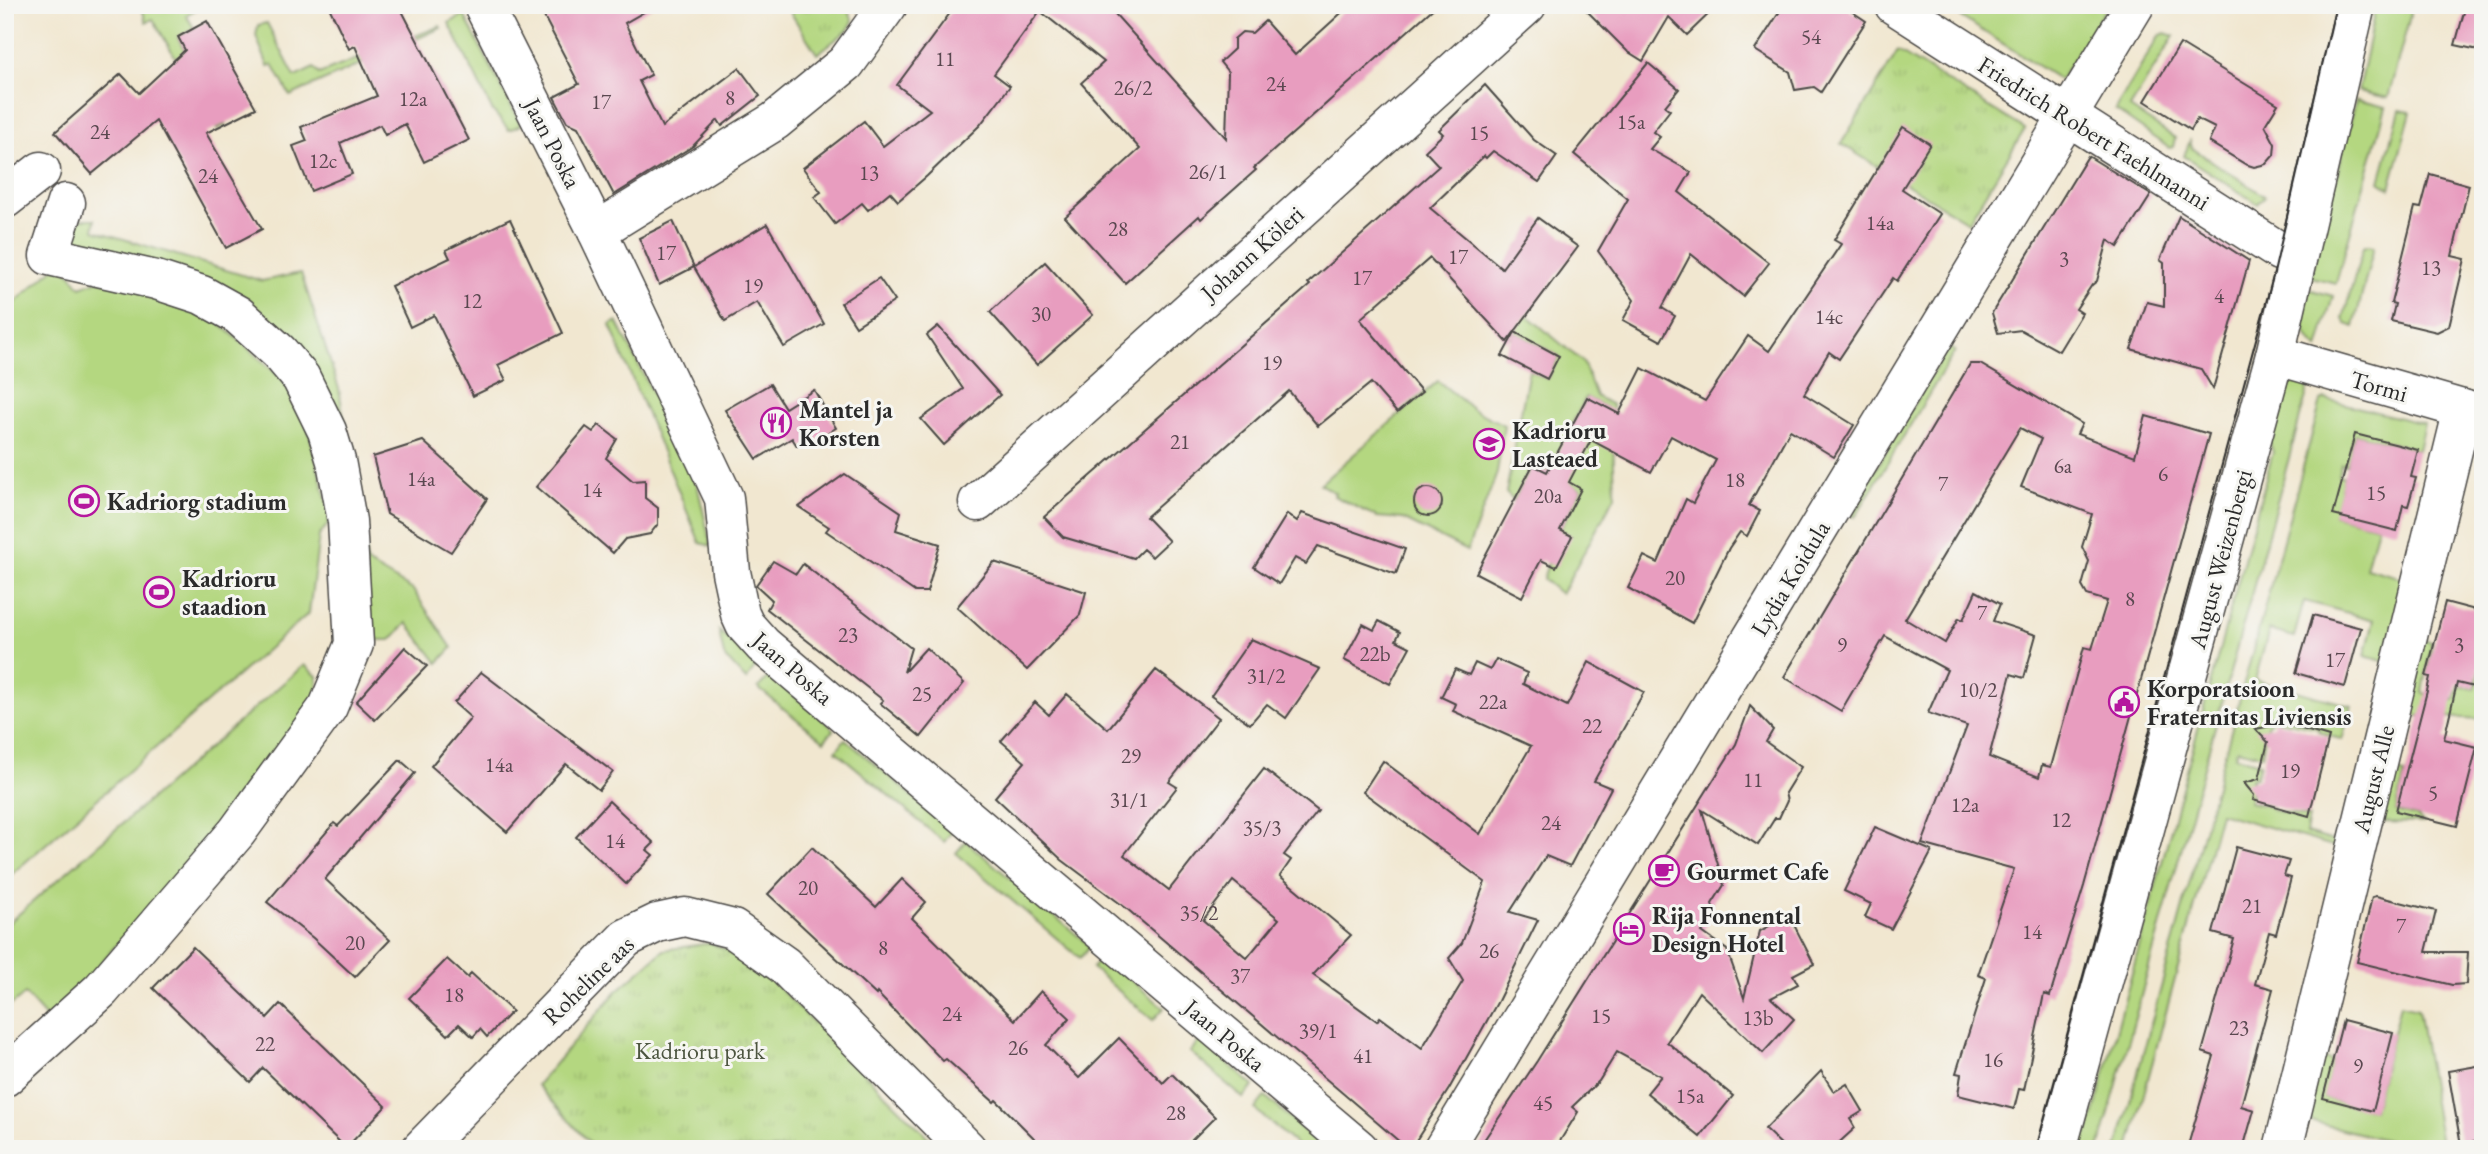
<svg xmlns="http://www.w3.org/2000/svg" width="2488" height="1154" font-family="'EB Garamond',serif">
  <defs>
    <pattern id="park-tufts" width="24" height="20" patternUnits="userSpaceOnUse" patternTransform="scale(1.75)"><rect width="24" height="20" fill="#b4d780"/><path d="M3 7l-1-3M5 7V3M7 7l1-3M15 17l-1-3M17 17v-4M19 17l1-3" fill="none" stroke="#9bb96f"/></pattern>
  </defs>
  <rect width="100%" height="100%" fill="#f6f6f2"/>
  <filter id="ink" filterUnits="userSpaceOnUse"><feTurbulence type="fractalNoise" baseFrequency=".0143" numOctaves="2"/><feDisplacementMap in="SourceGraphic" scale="14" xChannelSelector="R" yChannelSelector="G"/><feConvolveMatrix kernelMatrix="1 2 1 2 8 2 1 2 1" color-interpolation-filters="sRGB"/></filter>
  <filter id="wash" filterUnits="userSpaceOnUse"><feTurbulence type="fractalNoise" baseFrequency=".00686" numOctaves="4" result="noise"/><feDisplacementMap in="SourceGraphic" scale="28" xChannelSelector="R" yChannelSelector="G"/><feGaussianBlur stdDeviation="1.57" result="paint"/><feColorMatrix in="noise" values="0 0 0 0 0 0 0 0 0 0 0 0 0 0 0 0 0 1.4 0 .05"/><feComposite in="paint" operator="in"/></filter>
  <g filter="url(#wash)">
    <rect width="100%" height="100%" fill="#f1e7d0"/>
    <g fill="#b4d780" stroke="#708156" stroke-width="2">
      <polygon points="141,5 157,5 159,10 172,5 204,5 186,15 194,28 178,38 226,125 217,129 153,19 146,22"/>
      <polygon points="1942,5 2108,5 2060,80"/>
      <polygon points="2376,5 2413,5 2388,98 2358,91"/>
      <polygon points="464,15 521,125 509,130 492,110 449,23"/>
      <polygon points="267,23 295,77 314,68 319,74 440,26 441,28 290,96 273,65 268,66 256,36 258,25"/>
      <polygon points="2165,33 2174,36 2130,108 2175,138 2173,147 2170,148 2115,110 2159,36"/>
      <polygon points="2356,100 2386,107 2336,283 2311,277"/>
      <polygon points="2400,110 2411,112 2390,188 2380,181"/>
      <polygon points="2190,141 2192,148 2265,196 2258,204 2184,156"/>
      <polygon points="82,219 95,219 94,230 262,281 301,273 339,389 367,563 413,590 452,648 438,663 407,623 391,640 367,640 366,573 273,338 91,262 60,231"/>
      <polygon points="2368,245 2374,246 2354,327 2346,324 2343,319 2363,247"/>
      <polygon points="61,262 81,287 98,280 194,300 299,394 330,514 328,524 319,536 309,613 5,880 5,311"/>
      <path d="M2308,289L2333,296L2318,349C2298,332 2302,313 2308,289Z"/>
      <polygon points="1517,307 1583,362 1596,396 1612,405 1615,496 1561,594 1543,579 1548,563 1571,536 1560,530 1581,489 1564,480 1607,408 1586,397 1565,438 1552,474 1533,465 1514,501 1506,493 1529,370 1547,379 1559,356 1515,332 1512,338 1498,325"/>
      <polygon points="617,321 697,484 711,546 700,543 610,325"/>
      <polygon points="1948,347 1955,351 1855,517 1849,514"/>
      <polygon points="1438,381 1474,410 1504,425 1497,473 1467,551 1403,519 1377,517 1334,496 1335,493 1320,484"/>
      <polygon points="2293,383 2309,385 2099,1149 2072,1149 2089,1132 2273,452 2268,439 2284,389"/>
      <polygon points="2325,399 2424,424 2418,450 2355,434 2347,465 2341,464 2338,475 2344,477 2334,515 2377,526 2366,568 2410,580 2390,663 2365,656 2374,620 2304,601 2294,637 2269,630 2255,680 2352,706 2342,740 2318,731 2319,728 2273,719 2267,725 2262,755 2237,749 2235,756 2260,763 2256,777 2252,778 2250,802 2271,807 2271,810 2309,817 2306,833 2344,844 2343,849 2220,813 2129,1149 2117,1149 2321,401"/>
      <polygon points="719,631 757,665 746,680 724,656"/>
      <polygon points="2418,639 2432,642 2423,693 2455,700 2459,686 2475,689 2483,660 2483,719 2400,715"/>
      <polygon points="304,665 317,676 319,697 293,740 50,1022 25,994 5,1010 5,926"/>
      <polygon points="770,675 834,729 824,741 758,688"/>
      <polygon points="845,739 953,830 944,842 836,751"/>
      <polygon points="2387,769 2405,774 2396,811 2418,817 2423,823 2374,822"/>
      <polygon points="966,841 1090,946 1080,958 956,853"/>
      <polygon points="1103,956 1164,1008 1153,1020 1092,968"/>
      <polygon points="2400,1005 2418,1009 2442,1149 2423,1149 2301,1119 2317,1056 2333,1061 2324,1098 2373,1110"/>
      <polygon points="1200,1040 1254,1086 1243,1098 1190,1052"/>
      <polygon points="1265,1096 1325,1149 1301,1149 1255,1109"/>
    </g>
    <g fill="url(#park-tufts)" stroke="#708156" stroke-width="2">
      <polygon points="790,5 846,5 853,21 848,30 817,54 787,7"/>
      <polygon points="1898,51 2025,129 1968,222 1841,144"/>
      <polygon points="710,943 750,959 940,1149 595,1149 537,1085 616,992 664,950"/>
    </g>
    <g id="blocks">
      <g fill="#e89dbf" fill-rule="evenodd">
        <polygon points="328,5 399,5 469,140 424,162 405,124 385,135 380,125 340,143 352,174 311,191 293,146 307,141 301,127 377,96 355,46 349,49"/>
        <polygon points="538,5 656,5 625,23 651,75 639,81 662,127 739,68 760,96 722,126 718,120 693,146 614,195 578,127 567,122 554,97 579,84"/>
        <polygon points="956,5 1107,5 1226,138 1228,72 1220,62 1234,49 1234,39 1242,32 1252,33 1265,21 1295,55 1350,5 1437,5 1254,168 1256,170 1201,219 1199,216 1125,283 1065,217 1140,149 1081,83 1104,62 1040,11 994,74 1010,86 980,125 927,176 898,201 890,192 868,210 862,203 835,224 814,197 821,192 803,168 864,121 883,146 930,110 897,85"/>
        <polygon points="1581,5 1718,5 1687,35 1669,17 1643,61 1627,51"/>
        <polygon points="1784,5 1842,5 1866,21 1821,92 1814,87 1795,90 1790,72 1755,50"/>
        <polygon points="2466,5 2483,5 2483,51 2455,45"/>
        <polygon points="207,21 256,108 206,133 262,229 226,248 156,121 92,174 55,132 121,74 139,93 185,50 178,37"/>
        <polygon points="2180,44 2278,104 2265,125 2275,144 2274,155 2266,164 2254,167 2245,164 2209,142 2215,128 2197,119 2191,130 2145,101"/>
        <polygon points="1648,63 1679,89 1665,106 1670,110 1653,132 1660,137 1650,149 1691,172 1679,192 1769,263 1743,296 1691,254 1662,308 1675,316 1661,341 1623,320 1634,300 1598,251 1628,199 1574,154"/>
        <polygon points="1485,85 1534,140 1557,156 1539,182 1493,151 1486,158 1484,156 1430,208 1502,268 1538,218 1578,247 1507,342 1430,258 1360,319 1422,392 1397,413 1371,383 1318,426 1289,391 1146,517 1169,541 1152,557 1143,549 1134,558 1063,537 1044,517 1310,285 1308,283 1439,166 1425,151 1443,134 1439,130"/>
        <polygon points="1903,127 1930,144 1902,189 1940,214 1897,281 1893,278 1839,359 1829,352 1804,394 1854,425 1834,457 1790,430 1749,505 1760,511 1747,536 1740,532 1729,548 1692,623 1628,588 1644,556 1658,563 1686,499 1693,503 1716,460 1671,436 1651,472 1591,440 1569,482 1581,489 1560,530 1572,536 1556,567 1541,560 1522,597 1476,573 1533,465 1547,472 1587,397 1619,414 1642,368 1705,401 1748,336 1769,351 1841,244 1834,240"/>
        <polygon points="2088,156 2151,195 2118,247 2108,240 2097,281 2092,285 2076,309 2082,313 2059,351 2021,330 1998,333 1992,313"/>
        <polygon points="2430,174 2469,185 2452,256 2465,259 2449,326 2437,332 2391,321 2395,304 2391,303 2415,207 2421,208"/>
        <polygon points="2179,216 2249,261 2213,389 2201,369 2131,349 2147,302 2164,306 2164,263 2160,260"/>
        <polygon points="510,219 563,333 498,365 506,380 473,396 434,315 410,327 391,286 450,258 446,250"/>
        <polygon points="673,221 694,267 659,285 639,238"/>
        <polygon points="767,224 824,324 784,347 757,302 725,321 694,267"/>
        <polygon points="1045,262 1093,315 1037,365 990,312"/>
        <polygon points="879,278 895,301 856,326 841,303"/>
        <polygon points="938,326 1000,395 944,445 921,419 963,389 927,335"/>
        <polygon points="1515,332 1559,356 1547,379 1502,356"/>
        <path d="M1970,364H1980L2082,424L2077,434L2135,456L2146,416L2209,434L2084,886L2050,996L2044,994L2024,1090L2019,1089L2014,1109L1958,1095L1961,1074L1956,1073L1986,978L1978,975L2014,869L1922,844L1967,726L1928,713L1947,670L1885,636L1841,711L1784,677ZM2020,428L2041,439L2021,487L2092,514L2082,547L2089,561L2082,586L2087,595L2107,601L2092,649L2084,647L2051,767L2042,765L2039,777L1989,757L2011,674L2024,678L2036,635L1993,621L2000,604L1976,591L1963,620L1959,618L1945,643L1905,619Z"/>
        <polygon points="770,384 785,408 814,390 836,428 806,446 797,446 792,438 757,459 725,410"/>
        <polygon points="599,425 617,439 606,458 633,481 645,480 645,498 658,508 658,524 650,534 625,539 613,553 536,487 586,427 593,432"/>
        <polygon points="2355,434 2418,450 2411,477 2416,478 2408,506 2403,505 2397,531 2333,515"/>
        <polygon points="423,441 487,499 451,552 387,514 373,457"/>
        <polygon points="845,474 901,512 896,530 940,544 927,592 915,592 826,531 829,527 799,507"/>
        <circle cx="1428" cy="502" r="14"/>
        <polygon points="1302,513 1405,549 1396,574 1318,546 1306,564 1295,558 1279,584 1254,567 1287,514 1297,521"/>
        <polygon points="773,561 796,574 803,564 911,648 904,672 926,648 964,683 921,737 880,703 883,700 767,609 772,600 756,585"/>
        <polygon points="994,562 1086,592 1080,615 1027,670 957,607"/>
        <polygon points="2445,602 2483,612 2483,650 2474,687 2457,683 2444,739 2477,747 2457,826 2396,811 2427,691 2430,677 2426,676"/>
        <polygon points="2313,615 2361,628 2345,687 2296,673"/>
        <polygon points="1379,621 1400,632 1396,640 1410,647 1390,684 1344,660 1363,624 1374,630"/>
        <polygon points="1251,639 1320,669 1286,718 1267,704 1250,724 1211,696"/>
        <polygon points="405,647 427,666 375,720 356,702"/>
        <path d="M1496,659L1527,673L1523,684L1567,706L1589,662L1644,692L1594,781L1611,788L1570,866L1546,856L1510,912L1538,920L1498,1001L1449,1089L1415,1142L1401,1143L1126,908L1062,860L995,797L1025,762L1001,741L1035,702L1049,715L1067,694L1108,729L1156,670L1219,718L1169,782L1177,787L1124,855L1169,890L1264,769L1318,811L1284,855L1291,860L1280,876L1351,935L1313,975L1377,1021L1380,1017L1422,1048L1463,981L1449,958L1462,943L1485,882L1363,792L1383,761L1480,834L1531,746L1453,711L1456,704L1441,697L1455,669L1469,675L1475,663L1490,670ZM1233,881L1279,919L1247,958L1203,920Z"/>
        <polygon points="481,672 613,772 599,790 566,764 507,832 431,766 471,718 454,703"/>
        <polygon points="1750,706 1773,730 1766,742 1801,767 1785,793 1787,801 1779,818 1775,818 1758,845 1702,810 1724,885 1712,904 1715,914 1702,932 1727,950 1744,998 1760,931 1789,915 1814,964 1793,975 1798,984 1771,998 1794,1019 1763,1053 1699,992 1667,1042 1733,1096 1700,1137 1647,1093 1661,1076 1617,1052 1599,1081 1572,1107 1578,1112 1555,1149 1478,1149 1537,1061 1736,744"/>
        <polygon points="2274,721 2329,737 2309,816 2253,800 2254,795 2244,783 2259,779 2268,742 2255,729 2273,726"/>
        <polygon points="400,760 415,773 325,879 390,940 355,977 313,938 267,902 334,823 338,826"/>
        <polygon points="609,801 654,843 647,850 653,855 626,884 576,837"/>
        <polygon points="1875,827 1932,851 1891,929 1865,917 1871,904 1844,891"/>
        <polygon points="812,847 876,907 902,879 926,902 912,918 1015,1020 1041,991 1070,1018 1046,1045 1079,1078 1119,1038 1163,1083 1172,1074 1215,1117 1183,1149 1045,1149 996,1100 994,1102 946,1059 943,1061 877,993 876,995 768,894"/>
        <polygon points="2236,847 2289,861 2284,876 2291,878 2276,934 2269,932 2255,984 2273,989 2241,1106 2254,1110 2243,1149 2187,1149 2214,1056 2202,1052 2234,939 2213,933"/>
        <polygon points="2376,896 2436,911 2426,952 2468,952 2466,984 2452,985 2357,962 2372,897"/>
        <polygon points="193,947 267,1018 280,1004 386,1106 346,1148 263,1068 250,1082 153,988"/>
        <polygon points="447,959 468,978 471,973 512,1011 487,1037 480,1029 473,1037 459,1024 448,1035 409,998"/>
        <polygon points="2343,1020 2393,1033 2373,1111 2323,1098"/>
        <polygon points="2483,1065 2483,1140 2461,1145 2448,1071"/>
        <polygon points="1821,1071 1834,1092 1847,1084 1863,1111 1850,1119 1855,1128 1832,1149 1786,1149 1765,1129"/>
      </g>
    </g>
  </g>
  <g filter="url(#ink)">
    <use href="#blocks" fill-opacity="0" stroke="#494744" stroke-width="2"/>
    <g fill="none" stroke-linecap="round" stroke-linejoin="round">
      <g stroke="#494744" stroke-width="41">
        <g id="minor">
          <polyline points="483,5 597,231 724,498 731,572 740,614 745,625 763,645 1359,1149"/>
          <polyline points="1894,5 2279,251 2296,256"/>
          <polyline points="5,199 41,171"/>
          <polyline points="597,231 775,121 846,63 888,5"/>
          <polyline points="2275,355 2483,415"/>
          <polyline points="978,502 1527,5"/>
          <polyline points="5,1077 101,990 237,832 328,707 354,644 347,521 336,461 327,431 301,378 279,352 238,315 202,295 156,280 49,256 66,203"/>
          <polyline points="421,1149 626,938 657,923 685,917 733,929 784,965 967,1149"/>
          <polyline points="1443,1149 2135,5"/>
          <polyline points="2057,1149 2275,355 2356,5"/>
          <polyline points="2283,1149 2463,409"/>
        </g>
      </g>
      <use href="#minor" stroke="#fff" stroke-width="38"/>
      <polyline stroke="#2b2b2b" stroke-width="2" points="2036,1149 2274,273 2336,5"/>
    </g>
  </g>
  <defs>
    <g id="restaurant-ring" transform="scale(1.575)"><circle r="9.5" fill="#f6f6f2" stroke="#b5179e" stroke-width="1.5"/><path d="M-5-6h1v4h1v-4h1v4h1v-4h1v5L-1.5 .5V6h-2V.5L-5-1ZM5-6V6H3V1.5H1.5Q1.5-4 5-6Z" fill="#b5179e"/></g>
    <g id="school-ring" transform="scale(1.575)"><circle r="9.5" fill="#f6f6f2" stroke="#b5179e" stroke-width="1.5"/><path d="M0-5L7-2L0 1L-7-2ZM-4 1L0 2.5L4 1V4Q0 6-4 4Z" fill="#b5179e"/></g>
    <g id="stadium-ring" transform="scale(1.575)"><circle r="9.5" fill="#f6f6f2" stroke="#b5179e" stroke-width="1.5"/><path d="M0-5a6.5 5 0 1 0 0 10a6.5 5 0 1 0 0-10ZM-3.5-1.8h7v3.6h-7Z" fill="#b5179e"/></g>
    <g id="civic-ring" transform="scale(1.575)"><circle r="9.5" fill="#f6f6f2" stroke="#b5179e" stroke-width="1.5"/><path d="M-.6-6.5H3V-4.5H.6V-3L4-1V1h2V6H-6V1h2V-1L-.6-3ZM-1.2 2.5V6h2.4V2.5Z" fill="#b5179e"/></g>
    <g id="cafe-ring" transform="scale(1.575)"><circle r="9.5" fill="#f6f6f2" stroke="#b5179e" stroke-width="1.5"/><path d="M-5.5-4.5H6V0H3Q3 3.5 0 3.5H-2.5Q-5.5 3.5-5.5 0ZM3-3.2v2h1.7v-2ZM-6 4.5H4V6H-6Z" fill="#b5179e"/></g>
    <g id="hotel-ring" transform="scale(1.575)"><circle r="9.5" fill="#f6f6f2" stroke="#b5179e" stroke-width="1.5"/><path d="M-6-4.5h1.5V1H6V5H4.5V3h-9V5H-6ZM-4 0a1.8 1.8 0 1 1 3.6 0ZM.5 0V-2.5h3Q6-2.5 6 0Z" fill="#b5179e"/></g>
  </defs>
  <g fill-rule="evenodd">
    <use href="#restaurant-ring" x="776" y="423"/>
    <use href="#school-ring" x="1489" y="444"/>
    <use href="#stadium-ring" x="84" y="501"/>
    <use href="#stadium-ring" x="159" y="592"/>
    <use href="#civic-ring" x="2124" y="702"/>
    <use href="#cafe-ring" x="1664" y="871"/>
    <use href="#hotel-ring" x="1629" y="929"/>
  </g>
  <g text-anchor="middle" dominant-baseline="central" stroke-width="6" stroke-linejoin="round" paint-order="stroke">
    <g font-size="21" fill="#5a4850">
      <text x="1811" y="36">54</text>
      <text x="945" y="58">11</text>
      <text x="1276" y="83">24</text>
      <text x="1133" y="87">26/2</text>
      <text x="730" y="97">8</text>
      <text x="413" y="98">12a</text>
      <text x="601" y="101">17</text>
      <text x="1631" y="121">15a</text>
      <text x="100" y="131">24</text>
      <text x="1479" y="132">15</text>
      <text x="323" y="160">12c</text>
      <text x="1208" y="171">26/1</text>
      <text x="869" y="172">13</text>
      <text x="208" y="175">24</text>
      <text x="1880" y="222">14a</text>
      <text x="1118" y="228">28</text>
      <text x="666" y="252">17</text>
      <text x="1458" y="256">17</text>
      <text x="2064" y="258">3</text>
      <text x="2431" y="267">13</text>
      <text x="1362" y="277">17</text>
      <text x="753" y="285">19</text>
      <text x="2219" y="295">4</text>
      <text x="472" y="300">12</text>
      <text x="1041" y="313">30</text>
      <text x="1829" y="316">14c</text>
      <text x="1272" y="362">19</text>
      <text x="1180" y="441">21</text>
      <text x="2063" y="465">6a</text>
      <text x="2163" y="473">6</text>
      <text x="421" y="478">14a</text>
      <text x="1735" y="479">18</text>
      <text x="1943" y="483">7</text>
      <text x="592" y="489">14</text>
      <text x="2376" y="492">15</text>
      <text x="1548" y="495">20a</text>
      <text x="1675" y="577">20</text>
      <text x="2130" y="598">8</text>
      <text x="1982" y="612">7</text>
      <text x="848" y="634">23</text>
      <text x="1842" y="644">9</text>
      <text x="2459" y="644">3</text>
      <text x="1375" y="653">22b</text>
      <text x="2335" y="659">17</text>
      <text x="1266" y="675">31/2</text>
      <text x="1978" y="689">10/2</text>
      <text x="922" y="693">25</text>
      <text x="1493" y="701">22a</text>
      <text x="1592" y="725">22</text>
      <text x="1131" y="755">29</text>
      <text x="499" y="764">14a</text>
      <text x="2290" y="770">19</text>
      <text x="1753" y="779">11</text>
      <text x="2433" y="792">5</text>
      <text x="1129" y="799">31/1</text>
      <text x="1965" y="804">12a</text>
      <text x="2061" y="819">12</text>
      <text x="1551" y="822">24</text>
      <text x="1262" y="827">35/3</text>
      <text x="615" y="840">14</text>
      <text x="808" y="887">20</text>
      <text x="2252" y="905">21</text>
      <text x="1199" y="912">35/2</text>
      <text x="2401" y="925">7</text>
      <text x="2032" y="931">14</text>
      <text x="355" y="942">20</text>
      <text x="883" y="947">8</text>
      <text x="1489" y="950">26</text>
      <text x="1240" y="975">37</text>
      <text x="454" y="994">18</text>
      <text x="952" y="1013">24</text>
      <text x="1601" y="1015">15</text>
      <text x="1758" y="1017">13b</text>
      <text x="2239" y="1027">23</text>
      <text x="1318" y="1030">39/1</text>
      <text x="265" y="1043">22</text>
      <text x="1018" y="1047">26</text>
      <text x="1363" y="1055">41</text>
      <text x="1993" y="1059">16</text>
      <text x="2358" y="1065">9</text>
      <text x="1690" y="1095">15a</text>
      <text x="1543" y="1102">45</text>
      <text x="1176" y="1112">28</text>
    </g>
    <g font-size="24" fill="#2b2b2b" stroke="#f6f6f2">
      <text transform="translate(2094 133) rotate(32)">Friedrich Robert Faehlmanni</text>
      <text transform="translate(553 143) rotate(63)">Jaan Poska</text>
      <text transform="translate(1252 253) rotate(-42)">Johann Köleri</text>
      <text transform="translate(2379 386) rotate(16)">Tormi</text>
      <text transform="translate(2220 559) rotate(-75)">August Weizenbergi</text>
      <text transform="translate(1790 578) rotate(-59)">Lydia Koidula</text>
      <text transform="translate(793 668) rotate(41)">Jaan Poska</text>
      <text transform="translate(2373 779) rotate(-76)">August Alle</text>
      <text transform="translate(588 980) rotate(-44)">Roheline aas</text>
      <text transform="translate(1225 1035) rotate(40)">Jaan Poska</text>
    </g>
    <g font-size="24" font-weight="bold" fill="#2b2b2b" stroke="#f6f6f2" text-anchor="start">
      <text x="799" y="409">Mantel ja<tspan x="799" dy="28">Korsten</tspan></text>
      <text x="1512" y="430">Kadrioru<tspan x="1512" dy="28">Lasteaed</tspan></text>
      <text x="107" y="501">Kadriorg stadium</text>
      <text x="182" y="578">Kadrioru<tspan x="182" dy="28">staadion</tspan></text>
      <text x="2147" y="688">Korporatsioon<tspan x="2147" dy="28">Fraternitas Liviensis</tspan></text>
      <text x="1687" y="871">Gourmet Cafe</text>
      <text x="1652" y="915">Rija Fonnental<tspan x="1652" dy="28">Design Hotel</tspan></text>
    </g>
    <g font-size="24" fill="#4d5640" stroke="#f6f6f2">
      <text x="700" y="1050">Kadrioru park</text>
    </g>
  </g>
  <rect width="2488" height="1154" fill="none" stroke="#f6f6f2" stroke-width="28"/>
</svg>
